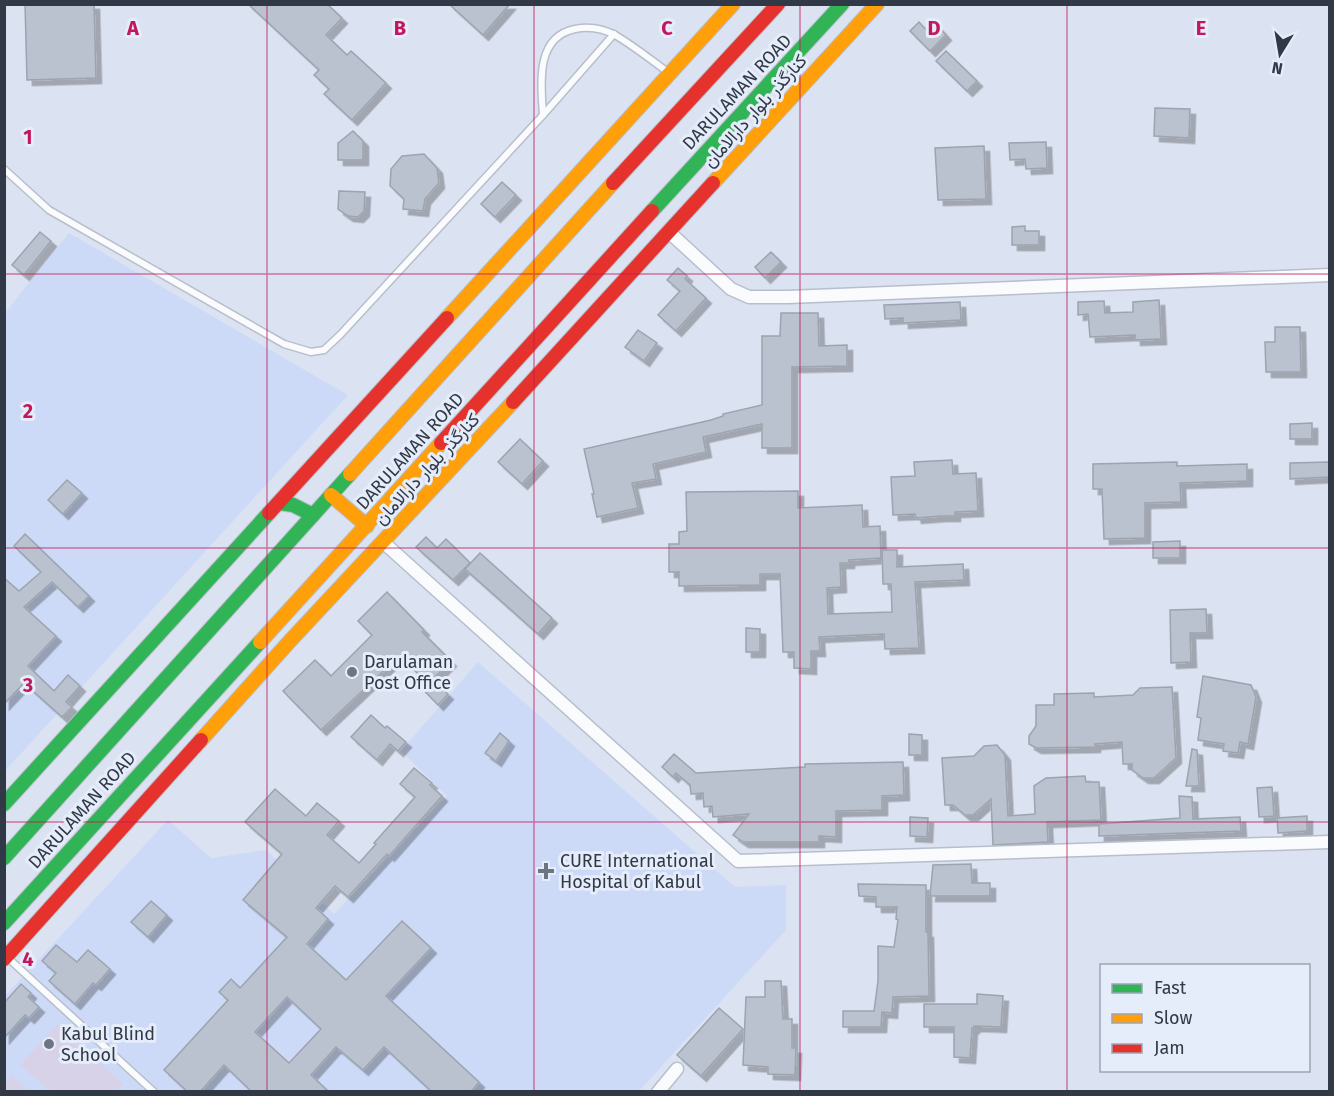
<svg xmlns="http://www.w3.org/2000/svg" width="1334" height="1096" font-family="'Fira Sans',Vazirmatn,sans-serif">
  <defs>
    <filter id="shadow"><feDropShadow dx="5.5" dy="5.5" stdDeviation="0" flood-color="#0004"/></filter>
  </defs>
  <rect width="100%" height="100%" fill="#dbe2f1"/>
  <g fill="#cddaf7">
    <polygon points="69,233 348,395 5,771 5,313"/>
    <polygon points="478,662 735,887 786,885 786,930 639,1091 5,1092 5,996 168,820 211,858 266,850 334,914 447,796 401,751"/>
  </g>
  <g fill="#d8d2e8">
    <polygon points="58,1024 123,1084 115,1091 50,1091 20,1065"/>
    <polygon points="11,1075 29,1091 5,1091 5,1083"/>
  </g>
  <g fill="#b9c2ce" stroke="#9ba4af" stroke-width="1.5" fill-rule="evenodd" filter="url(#shadow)">
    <polygon points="25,4 94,4 96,78 27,80"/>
    <polygon points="248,4 327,4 342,18 326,35 347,55 351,51 386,83 352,120 324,94 329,89 314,75 319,70"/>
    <polygon points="449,4 510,4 483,35"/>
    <polygon points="919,22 929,33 937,25 946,35 930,51 910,31"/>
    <polygon points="946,51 977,81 967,91 936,61"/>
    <polygon points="1155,108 1190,109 1189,138 1154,136"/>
    <polygon points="353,131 363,141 363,160 338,160 338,143"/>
    <polygon points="1046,142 1047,168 1026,169 1025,159 1010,160 1009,143"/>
    <polygon points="984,146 986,199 938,200 935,148"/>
    <polygon points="424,154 437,168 439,183 425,199 423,211 403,209 404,199 390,186 391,169 402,156"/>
    <polygon points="502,182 516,195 495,217 481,204"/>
    <polygon points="339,191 365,192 364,211 358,217 348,216 338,209"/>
    <polygon points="1025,226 1025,231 1039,231 1039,245 1012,245 1012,227"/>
    <polygon points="40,232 51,241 24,275 12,265"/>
    <polygon points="771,252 781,262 765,278 755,267"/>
    <polygon points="678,268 687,276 685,279 706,298 676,331 658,315 680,291 667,280"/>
    <polygon points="1159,300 1161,339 1135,340 1135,335 1090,337 1088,314 1078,315 1078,302 1104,301 1105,313 1133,312 1133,302"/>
    <polygon points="960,302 961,320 903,323 903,318 885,319 884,305"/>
    <polygon points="781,313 818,313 819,346 847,345 847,366 792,367 792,448 762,448 762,424 703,437 706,452 653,464 656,479 632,483 638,508 597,517 592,494 594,494 584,449 711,420 723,416 723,414 762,405 762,336 780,336"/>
    <polygon points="1275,327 1300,327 1301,372 1266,372 1265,342 1275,342"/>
    <polygon points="638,330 657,343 644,361 625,347"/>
    <polygon points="1312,423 1312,439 1290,439 1290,424"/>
    <polygon points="520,439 543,461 522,484 498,462"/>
    <polygon points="952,460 953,474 976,473 978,511 955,512 955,516 941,516 916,518 915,514 893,515 891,477 915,476 914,462"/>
    <polygon points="1177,462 1177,466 1247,464 1247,481 1180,483 1181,502 1145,503 1145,538 1104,539 1102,489 1093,489 1093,464"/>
    <polygon points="1329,462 1329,477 1290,479 1290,463"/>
    <polygon points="67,480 82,493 63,514 48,500"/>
    <polygon points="798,491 798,508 862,505 863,527 880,526 881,558 849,560 849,563 840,563 841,587 827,588 828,614 892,612 891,584 883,584 882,550 897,550 897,567 963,564 964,580 915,582 919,648 885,649 884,634 819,637 820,651 811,651 811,669 794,668 794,652 783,652 780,574 760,574 760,585 679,586 679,572 669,572 669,544 679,544 679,532 687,531 686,492"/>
    <polygon points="25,534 89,596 78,607 52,582 24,607 56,636 28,666 54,691 68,675 80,686 66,702 72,707 62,717 24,683 4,704 4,578 19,591 41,572 14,546"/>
    <polygon points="426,537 437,548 446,539 470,563 453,580 416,547"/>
    <polygon points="1180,541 1180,558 1153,558 1153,542"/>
    <polygon points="480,553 552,618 538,634 465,569"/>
    <polygon points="387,592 424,630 422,632 451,661 432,680 448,694 438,705 415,681 420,676 402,657 398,661 396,659 321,730 283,691 315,660 331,676 372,635 358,621"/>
    <polygon points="1206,609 1207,633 1190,633 1191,662 1171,663 1170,610"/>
    <polygon points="746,628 760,629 760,652 746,652"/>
    <polygon points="1203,676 1251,685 1256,697 1248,744 1240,742 1238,753 1223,751 1224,744 1198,740 1201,718 1197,717"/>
    <polygon points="1172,687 1176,758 1154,778 1143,778 1132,770 1132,764 1123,764 1122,742 1095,744 1095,747 1036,748 1029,744 1029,736 1036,726 1036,705 1054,705 1054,694 1094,693 1094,697 1133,695 1140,688"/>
    <polygon points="371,715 385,728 387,726 406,742 398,751 390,744 377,760 351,737"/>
    <polygon points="500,733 509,741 496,761 485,753"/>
    <polygon points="909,734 922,735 922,755 909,755"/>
    <polygon points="997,745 1005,755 1008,816 1035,814 1034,786 1046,778 1085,776 1086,782 1099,782 1101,820 1047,822 1048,842 993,845 991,799 973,815 965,815 953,805 945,805 942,758 974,756 984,746"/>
    <polygon points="1192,749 1197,750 1199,786 1186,786"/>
    <polygon points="674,754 696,773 805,767 805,764 903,762 904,795 882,796 882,810 836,811 836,837 819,836 819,842 743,842 733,835 749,814 713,817 712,806 704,807 703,793 691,794 690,785 676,773 673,777 662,767"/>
    <path d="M414,768L432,783L430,785L442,796L389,856L387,854L348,897L335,886L316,908L328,919L307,944L346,980L402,921L431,948L386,996L479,1082L471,1092H432L384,1047L363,1070L336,1047L311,1075L329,1092H252L224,1065L200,1092H188L164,1070L228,1000L219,992L231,979L240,988L287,937L243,900L282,854L245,822L275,789L306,816L317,803L339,821L327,835L359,863L376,844L374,843L415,797L400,784ZM287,997L321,1029L289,1063L255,1032Z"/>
    <polygon points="1272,787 1274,816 1259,817 1257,788"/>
    <polygon points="1179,796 1192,797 1193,819 1240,817 1241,831 1099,836 1099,824 1180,818"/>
    <polygon points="1307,816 1307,831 1278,833 1277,818"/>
    <polygon points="910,817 928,818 927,837 910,836"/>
    <polygon points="971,864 972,883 990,883 990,896 930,896 933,865"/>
    <polygon points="858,884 926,885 926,932 928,932 929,996 893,997 892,1013 882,1012 881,1027 843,1027 843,1011 874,1011 878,981 878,946 894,947 898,920 896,919 897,907 876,907 876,897 859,896"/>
    <polygon points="151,901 167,915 148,937 131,922"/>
    <polygon points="56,945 77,962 88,950 110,969 96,985 93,983 75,1004 49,981 56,973 42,961"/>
    <polygon points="765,981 781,981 783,1019 792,1019 792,1048 796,1048 795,1075 768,1074 768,1067 743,1065 746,997 765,997"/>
    <polygon points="21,984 31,993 28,997 39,1007 29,1018 25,1015 4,1038 4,1003"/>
    <polygon points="977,994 1003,996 1001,1027 974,1026 974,1028 972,1028 970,1058 954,1057 954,1027 924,1027 924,1004 977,1004"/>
    <polygon points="719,1008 743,1029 701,1076 677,1055"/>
  </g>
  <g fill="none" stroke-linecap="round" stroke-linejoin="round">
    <g stroke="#b8becb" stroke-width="9">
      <g id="lane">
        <path d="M543,115C541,84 535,37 575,29C589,26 602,28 615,35C634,46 651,60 669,73"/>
        <polyline points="4,169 49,210 284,344 311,352 324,350 340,335 543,115 614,34"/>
        <polyline points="8,958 154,1092"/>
      </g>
    </g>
    <g stroke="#b8becb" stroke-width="15">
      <g id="street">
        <polyline points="669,232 731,289 749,297 788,297 1330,275"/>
        <polyline points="383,542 738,861 1330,842"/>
        <polyline points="658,1092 677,1069"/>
      </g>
    </g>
    <g stroke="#b8becb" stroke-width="16">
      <g id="fast">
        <polyline points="652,211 842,4"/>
        <polyline points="279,503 293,505 313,515"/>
        <polyline points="4,804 269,513"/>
        <polyline points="4,858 350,474"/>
        <polyline points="4,923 260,642"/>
      </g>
    </g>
    <g stroke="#b8becb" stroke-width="16">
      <g id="slow">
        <polyline points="713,183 877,4"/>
        <polyline points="447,318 733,4"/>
        <polyline points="350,474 613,183"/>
        <polyline points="331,495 367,526"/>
        <polyline points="260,642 441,443"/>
        <polyline points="201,740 289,642 513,402"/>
      </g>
    </g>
    <g stroke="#b8becb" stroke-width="16">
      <g id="jam">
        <polyline points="613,183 778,4"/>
        <polyline points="513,402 713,183"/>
        <polyline points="441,443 652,211"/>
        <polyline points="269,513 447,318"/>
        <polyline points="4,959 201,740"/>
      </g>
    </g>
    <use href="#lane" stroke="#fafbfd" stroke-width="6"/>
    <use href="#street" stroke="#fafbfd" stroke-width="12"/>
    <use href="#fast" stroke="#30b455" stroke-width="14"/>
    <use href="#slow" stroke="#ff9f0a" stroke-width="14"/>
    <use href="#jam" stroke="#e5322d" stroke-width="14"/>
  </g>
  <path fill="none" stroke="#c2185b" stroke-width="1.5" stroke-opacity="0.55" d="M267,4V1092M534,4V1092M800,4V1092M1067,4V1092M4,274H1330M4,548H1330M4,822H1330"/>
  <g fill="#6d7482" stroke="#e5ecfa" stroke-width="2">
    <circle cx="352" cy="672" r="6"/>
    <path d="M543 862h6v6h6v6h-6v6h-6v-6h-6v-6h6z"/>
    <circle cx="49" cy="1044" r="6"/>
  </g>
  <g text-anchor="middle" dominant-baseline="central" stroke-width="6" stroke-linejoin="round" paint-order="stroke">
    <g font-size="18" fill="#323946" stroke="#e5ecfa">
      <text transform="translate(737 92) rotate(-47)">DARULAMAN ROAD</text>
      <text transform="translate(755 111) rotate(-48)">کنارگذر بلوار دارالامان</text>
      <text transform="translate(410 451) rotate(-48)">DARULAMAN ROAD</text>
      <text transform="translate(427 469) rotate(-47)">کنارگذر بلوار دارالامان</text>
      <text transform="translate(82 810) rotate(-48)">DARULAMAN ROAD</text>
    </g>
    <g font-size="18" fill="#323946" stroke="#e5ecfa" text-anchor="start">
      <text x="364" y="662">Darulaman<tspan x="364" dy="21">Post Office</tspan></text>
      <text x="560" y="861">CURE International<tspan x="560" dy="21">Hospital of Kabul</tspan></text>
      <text x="61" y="1034">Kabul Blind<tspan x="61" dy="21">School</tspan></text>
    </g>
  </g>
  <g font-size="20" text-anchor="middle" font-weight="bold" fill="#c2185b" stroke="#e5ecfa" stroke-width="6" stroke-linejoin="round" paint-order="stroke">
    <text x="133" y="35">A</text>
    <text x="400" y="35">B</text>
    <text x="667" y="35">C</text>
    <text x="934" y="35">D</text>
    <text x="1201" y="35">E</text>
    <text x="28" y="144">1</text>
    <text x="28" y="418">2</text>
    <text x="28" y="692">3</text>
    <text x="28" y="966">4</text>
  </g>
  <rect width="1334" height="1096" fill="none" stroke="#323946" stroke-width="12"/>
  <rect x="1100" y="964" width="210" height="108" fill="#e5ecfa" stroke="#9da4b2" stroke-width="1.5"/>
  <rect x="1112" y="984" width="30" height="9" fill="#30b455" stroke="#9da4b2" stroke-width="1.5"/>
  <text x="1154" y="994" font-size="18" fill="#323946">Fast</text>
  <rect x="1112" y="1014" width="30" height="9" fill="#ff9f0a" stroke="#9da4b2" stroke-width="1.5"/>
  <text x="1154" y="1024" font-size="18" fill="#323946">Slow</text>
  <rect x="1112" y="1044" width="30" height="9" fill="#e5322d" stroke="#9da4b2" stroke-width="1.5"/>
  <text x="1154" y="1054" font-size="18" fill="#323946">Jam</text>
  <g transform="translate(1280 54) rotate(191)" stroke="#e5ecfa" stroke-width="4.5" paint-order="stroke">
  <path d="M0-4.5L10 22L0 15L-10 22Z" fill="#323946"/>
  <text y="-9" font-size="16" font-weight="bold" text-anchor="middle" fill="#323946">N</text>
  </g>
</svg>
